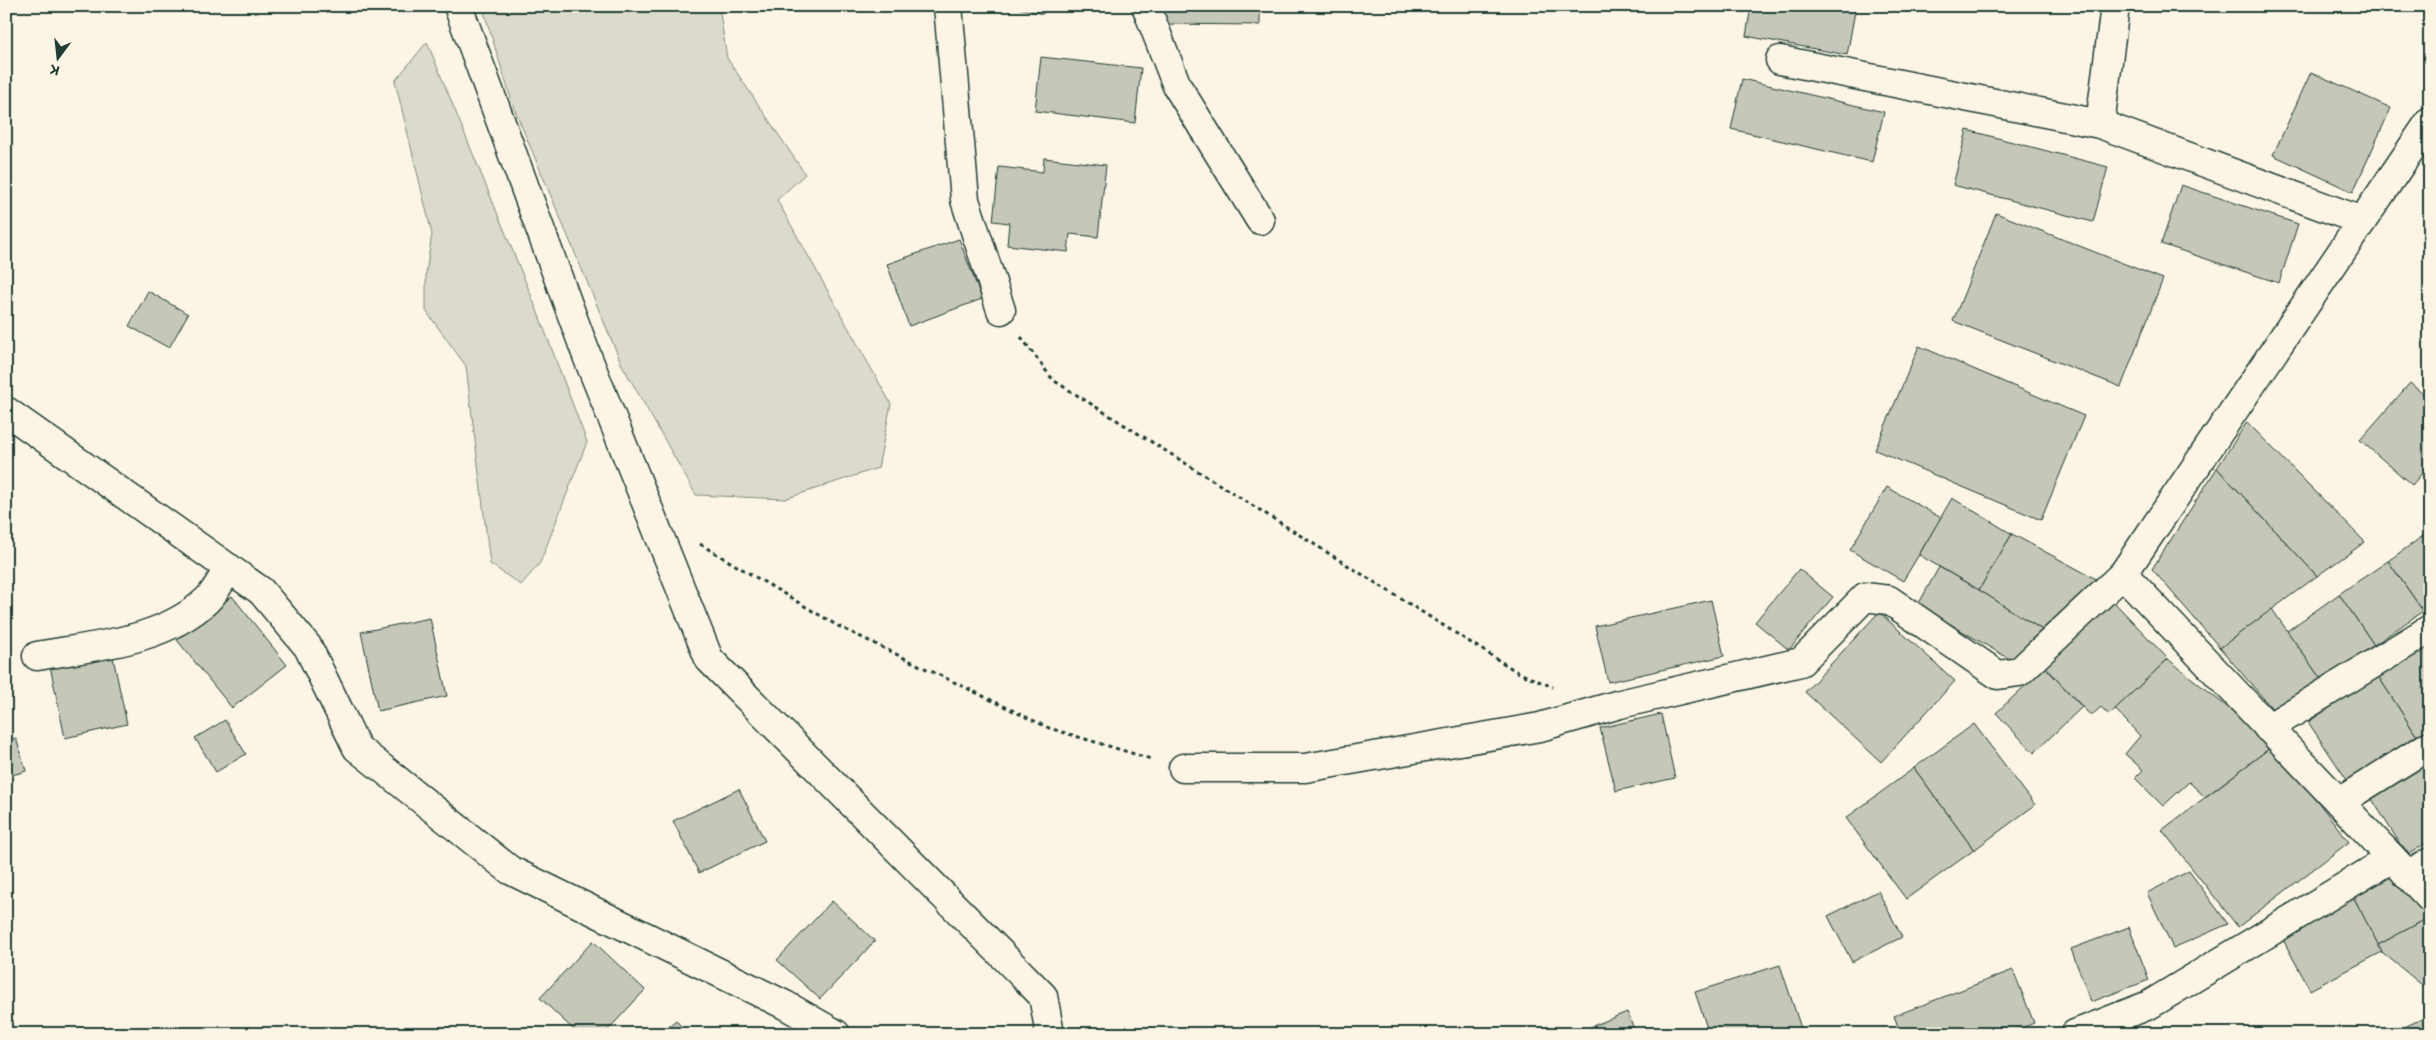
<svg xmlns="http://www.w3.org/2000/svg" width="2436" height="1040" font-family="Itim,sans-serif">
  <rect width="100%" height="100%" fill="#fcf5e5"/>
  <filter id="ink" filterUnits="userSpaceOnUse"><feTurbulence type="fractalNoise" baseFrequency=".02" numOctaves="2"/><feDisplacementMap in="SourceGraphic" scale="10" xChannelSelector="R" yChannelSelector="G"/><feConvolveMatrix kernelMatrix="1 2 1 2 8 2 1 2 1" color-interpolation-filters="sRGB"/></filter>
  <g filter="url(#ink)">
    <g fill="#dcdacc" stroke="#7e8c80">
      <polygon points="482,6 719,6 727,58 805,174 777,200 891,404 878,468 785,499 696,495 622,365 514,108"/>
      <polygon points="427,42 535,305 587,442 540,563 521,585 490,564 466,366 426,311 426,273 432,234 395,81"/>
    </g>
    <g fill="#c5c7b9" stroke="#1f3d34">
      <polygon points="1011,6 1045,6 1043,14"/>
      <polygon points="1159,6 1260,6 1260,25 1159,24"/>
      <polygon points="1751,6 1856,6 1847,55 1746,36"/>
      <polygon points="1041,57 1141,68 1135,123 1035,111"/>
      <polygon points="2311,72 2391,108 2353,192 2273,155"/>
      <polygon points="1742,79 1884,112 1872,162 1731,129"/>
      <polygon points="1967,130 2108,167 2093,222 1953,185"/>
      <polygon points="2430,154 2430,165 2425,162"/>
      <polygon points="1044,158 1106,165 1098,237 1070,234 1068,252 1007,245 1009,223 993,221 999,167 1043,172"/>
      <polygon points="2181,185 2298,224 2279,283 2161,244"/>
      <polygon points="1996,213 2163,279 2121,387 1953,321"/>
      <polygon points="959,239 982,299 909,326 887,264"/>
      <polygon points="148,291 188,314 169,348 129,326"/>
      <polygon points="1919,346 2084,416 2041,520 1875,450"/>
      <polygon points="2410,383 2430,400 2430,464 2412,485 2360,440"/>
      <polygon points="2247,422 2365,542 2317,576 2217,468"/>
      <polygon points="2217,468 2317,576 2220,648 2152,569"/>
      <polygon points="1887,487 1941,518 1903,581 1850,550"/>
      <polygon points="1952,498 2012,534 1979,590 1919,555"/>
      <polygon points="2430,531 2430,606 2423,611 2388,561"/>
      <polygon points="2012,534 2096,579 2044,631 1979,590"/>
      <polygon points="2388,561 2423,611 2374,645 2339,594"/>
      <polygon points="1939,567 1979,590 2044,631 2013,661 1918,605"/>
      <polygon points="1799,569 1833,597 1789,650 1755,622"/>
      <polygon points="2339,594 2374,645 2322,681 2287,631"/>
      <polygon points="232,596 287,665 232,708 177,640"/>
      <polygon points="1711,600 1724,656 1608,682 1595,626"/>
      <polygon points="2114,602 2168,659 2109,715 2101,707 2091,716 2045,667"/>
      <polygon points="2272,609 2322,681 2276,713 2220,648"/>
      <polygon points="1879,612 1955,681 1881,762 1805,692"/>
      <polygon points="430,618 447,696 378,711 361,632"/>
      <polygon points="2427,644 2430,648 2430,730 2418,738 2378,676"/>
      <polygon points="112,653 127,724 65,738 50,666"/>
      <polygon points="2168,659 2274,745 2205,797 2189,782 2163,806 2135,778 2143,770 2125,754 2140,736 2115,709"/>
      <polygon points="2045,667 2082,707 2034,753 1996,713"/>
      <polygon points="2378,676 2418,738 2349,783 2308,722"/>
      <polygon points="1661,714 1675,778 1616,791 1600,728"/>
      <polygon points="225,720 246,754 216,772 195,738"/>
      <polygon points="1974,724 2035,805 1974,850 1914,768"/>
      <polygon points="16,738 26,771 6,777 6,741"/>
      <polygon points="2274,745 2349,842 2238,927 2162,830"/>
      <polygon points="2430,758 2430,841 2407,855 2370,796"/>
      <polygon points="1914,768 1974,850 1906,899 1846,818"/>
      <polygon points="739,789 765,841 699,873 673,821"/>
      <polygon points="2189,871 2228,924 2173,948 2147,893"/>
      <polygon points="2396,874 2430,911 2430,917 2378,945 2354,898"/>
      <polygon points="1878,891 1902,937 1852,962 1828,916"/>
      <polygon points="2354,898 2382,952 2310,990 2281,936"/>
      <polygon points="832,901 875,941 820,999 777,960"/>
      <polygon points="2430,917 2430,989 2428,990 2382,952 2378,945"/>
      <polygon points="2129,927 2149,980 2091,1002 2071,949"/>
      <polygon points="593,941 645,990 604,1034 578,1034 540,998"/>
      <polygon points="1780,965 1803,1034 1709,1034 1695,992"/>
      <polygon points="2013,970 2034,1023 2007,1034 1901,1034 1894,1016"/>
      <polygon points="1627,1012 1636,1034 1573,1034"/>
      <polygon points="2430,1015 2430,1034 2397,1034 2396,1031"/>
      <polygon points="676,1020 687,1034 659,1034"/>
    </g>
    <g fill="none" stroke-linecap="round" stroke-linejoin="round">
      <g stroke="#1f3d34" stroke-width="31">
        <g id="minor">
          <polyline points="458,6 587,356 709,659 1043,996 1050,1034"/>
          <polyline points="948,6 965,200 1001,310"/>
          <polyline points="1146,6 1177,86 1260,220"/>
          <polyline points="1780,60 2100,124 2115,6"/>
          <polyline points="2430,121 2123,574 2430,898"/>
          <polyline points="2100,124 2362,221"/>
          <polyline points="6,411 261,591 308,647 357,748 510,870 785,1005 836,1034"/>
          <path d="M37,656C93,646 163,642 207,600C216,592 222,578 229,568"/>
          <polyline points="2268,728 2430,629"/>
          <polyline points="1183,768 1305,768 1540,727 1620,704 1801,662 1865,597 1889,600 1998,675 2019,672 2123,574"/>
          <polyline points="2339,802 2430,745"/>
          <polyline points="2407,875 2430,862"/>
          <polyline points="2075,1034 2149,1005 2392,858"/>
        </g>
      </g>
      <g stroke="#1f3d34" stroke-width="3" stroke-dasharray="4 4" stroke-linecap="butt">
        <polyline points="1021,337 1053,380 1519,673 1553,687"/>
        <polyline points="700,544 838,626 1049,728 1151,759"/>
      </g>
      <use href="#minor" stroke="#fcf5e5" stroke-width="28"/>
    </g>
  </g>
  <rect width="2436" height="1040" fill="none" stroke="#fcf5e5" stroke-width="25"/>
  <rect x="12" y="12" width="2411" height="1015" fill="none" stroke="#1f3d34" stroke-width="2" filter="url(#ink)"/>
  <g transform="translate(58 58) rotate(195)" stroke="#fcf5e5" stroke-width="4" paint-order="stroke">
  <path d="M0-4L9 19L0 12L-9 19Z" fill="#1f3d34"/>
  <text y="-8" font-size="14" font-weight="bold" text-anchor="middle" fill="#1f3d34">K</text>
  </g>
</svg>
